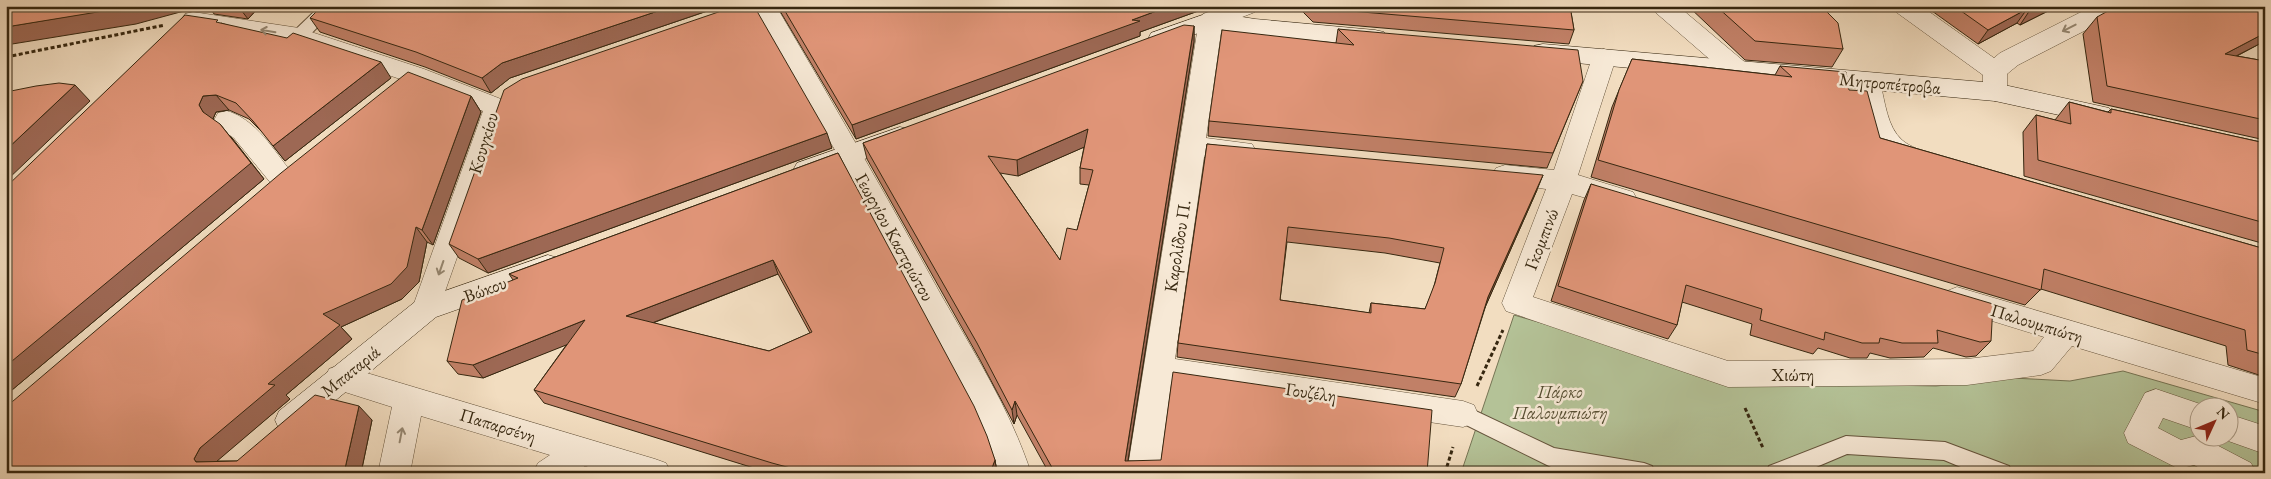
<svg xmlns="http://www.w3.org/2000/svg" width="2271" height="479" font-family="'EB Garamond',serif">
  <rect width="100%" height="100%" fill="#f2ddc0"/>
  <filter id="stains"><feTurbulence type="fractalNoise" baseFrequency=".004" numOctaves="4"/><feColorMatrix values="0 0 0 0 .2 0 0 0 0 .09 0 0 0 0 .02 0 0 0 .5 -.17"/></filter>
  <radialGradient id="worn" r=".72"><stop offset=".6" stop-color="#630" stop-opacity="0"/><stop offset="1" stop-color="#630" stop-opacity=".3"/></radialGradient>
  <path fill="#b4c297" stroke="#757454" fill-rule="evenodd" d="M1514,315L1624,347L1835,384L1936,386L2013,378L2070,381L2123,371L2265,412V473H1461ZM2198,406H2228V436H2198Z"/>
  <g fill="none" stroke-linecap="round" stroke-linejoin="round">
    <g stroke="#65543c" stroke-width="2">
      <g id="lane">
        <polygon points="320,6 338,6 305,40 299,42 293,40 291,36 293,32"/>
        <polygon points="1463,405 1554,448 1644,463 1652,466 1655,473 1587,473 1551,467 1456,420 1453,414 1456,408"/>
        <polygon points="1846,436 1945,442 2009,466 2012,473 1975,473 1944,460 1847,454 1802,473 1766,473 1769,466"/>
      </g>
    </g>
    <g stroke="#65543c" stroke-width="1">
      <g id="street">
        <path d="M752,6H776C832,101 887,197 940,293C973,351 1010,409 1031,473H999L991,448L978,418L839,157Z"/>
        <polygon points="1224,6 1259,6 1255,12 1222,25 1206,138 1252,144 1256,151 1252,158 1243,161 1204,157 1175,359 1463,401 1474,405 1478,414 1474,423 1463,427 1171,384 1159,473 1127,473 1199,20 1203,14"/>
        <polygon points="1651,6 1678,6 1747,64 1750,70 1747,76 1738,79 1729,76 1655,12"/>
        <polygon points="1892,6 1921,6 1994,58 2000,53 2093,6 2125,6 2121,12 2018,65 2007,74 2007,92 2004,98 1995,101 1986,98 1983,92 1983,75 1896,12"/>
        <polygon points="193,12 299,28 424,69 506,101 510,107 436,317 426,321 416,317 412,309 483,111 406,81 297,44 185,26 181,20 185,14"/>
        <polygon points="1604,49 1613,52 1616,58 1578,175 1633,192 1637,199 1633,206 1624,209 1572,194 1533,297 1728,361 1967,359 2033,351 2044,337 1947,307 1943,299 1947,291 1957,287 2265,378 2265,404 2072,346 2051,371 2041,375 1967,385 1728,387 1506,311 1502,303 1546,189 1496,182 1492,175 1496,168 1505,165 1554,170 1592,58 1595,52"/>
        <path d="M1868,73L1877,76L1880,82C1885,101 1887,127 1902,140C1911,148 1921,148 1927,158L1923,165C1914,168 1910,167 1901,163C1867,150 1863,113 1856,82L1859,76Z"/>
        <path d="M227,111C256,119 274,151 292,173L296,180L292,187L283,190L274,187L234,138L218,127L214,120L218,113Z"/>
        <polygon points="340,365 655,459 666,463 671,473 608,473 585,466 575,473 533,473 538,463 550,455 421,416 410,473 378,473 392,407 329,387 325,378 329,369"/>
        <polygon points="2156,389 2206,406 2198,406 2198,430 2163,418 2158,428 2181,440 2196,436 2207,440 2251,463 2256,473 2209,473 2194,465 2179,469 2128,443 2124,433 2145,393"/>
        <polygon points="2228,414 2265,426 2265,454 2217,437 2228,436"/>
      </g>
    </g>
    <g stroke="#362710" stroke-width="1">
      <g id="secondary">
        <polygon points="1211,12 1255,19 1375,30 1384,32 1387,38 1384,44 1375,46 1255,35 1212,28 1160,47 1151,45 1148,39 1151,33"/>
        <polygon points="1543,44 1995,83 2100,106 2109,108 2113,115 2109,122 2100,124 1995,101 1543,60 1534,58 1531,52 1534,46"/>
        <polygon points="900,127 909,129 913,136 909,143 806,180 797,177 793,170 797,163"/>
        <polygon points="548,255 558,258 562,266 558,274 436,317 301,429 290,433 279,429 275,420 279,411 416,301"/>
      </g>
    </g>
    <g stroke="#362710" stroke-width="3" stroke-dasharray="4 2.5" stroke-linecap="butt">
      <polyline points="6,57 165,25"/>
      <polyline points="1477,386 1503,330"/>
      <polyline points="1745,408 1763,448"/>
      <polyline points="1445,473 1453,447"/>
    </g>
    <use href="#lane" fill="#f7e9d6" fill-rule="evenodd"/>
    <use href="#street" fill="#f7e9d6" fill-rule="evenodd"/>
    <use href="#secondary" fill="#f7e9d6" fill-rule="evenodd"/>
  </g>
  <g fill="#c18067" stroke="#362710" fill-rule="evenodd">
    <polygon points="209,6 260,6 248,19 214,14"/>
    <polygon points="322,6 722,6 510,78 491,93 425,67 320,32 310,18"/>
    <polygon points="777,6 1212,6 1140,32 1140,36 856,139"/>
    <polygon points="1297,6 1585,6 1571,12 1574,30 1569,44 1313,22"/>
    <polygon points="1688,6 1821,6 1843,49 1832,67 1745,60"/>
    <polygon points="1925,6 2058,6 2020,25 2017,23 1978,44"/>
    <polygon points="2079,6 2088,6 2080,10"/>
    <polygon points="2265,6 2265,41 2237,56 2265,61 2265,140 2093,102 2083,34 2097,17"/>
    <polygon points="221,23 391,78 285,161 264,134 249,119 229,110 216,112 213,119 233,139 264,179 6,395 6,187"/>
    <path d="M1194,26V42L1128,461L1427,473H1049L1017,415L1014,424L979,358L867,159L863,143ZM1084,147L1080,168V184L1089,185L1077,230L1060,260L1000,173L1018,176Z"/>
    <polygon points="1338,29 1583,81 1547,168 1208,136 1209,121 1336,43"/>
    <polygon points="1632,59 1775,75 1780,66 1849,90 1880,138 2265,249 2265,377 2228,365 2226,346 2041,289 2025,305 1591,177 1612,107"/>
    <polygon points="471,96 481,112 433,245 427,242 419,282 402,299 341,327 352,339 286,395 290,399 216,461 237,461 372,420 361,473 6,473"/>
    <polygon points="2069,102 2108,112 2111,109 2265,143 2265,244 2024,176 2023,132 2036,115 2055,120"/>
    <path d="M1207,144L1537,190L1486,305L1461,384L1455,397L1177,357L1178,343ZM1287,242L1385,253L1440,263L1433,290L1425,309L1371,303L1369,313L1280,300Z"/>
    <polygon points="832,148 488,273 459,258 449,244"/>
    <path d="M838,153L995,460L997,473H770L544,403L534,390L567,344L483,378L458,374L447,361L513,280L509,274ZM778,274L810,333L769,351L653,323Z"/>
    <polygon points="1591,184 1991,341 1976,356 1966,357 1933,348 1924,357 1890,358 1870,353 1867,358 1850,358 1818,348 1813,354 1750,335 1752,324 1682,302 1677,325 1668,339 1551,301 1584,200"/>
  </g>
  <g fill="#9d6854" stroke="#362710">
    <polygon points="129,6 190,6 184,11 136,24 6,45 6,27"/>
    <polygon points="238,6 260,6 248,19"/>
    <polygon points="673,6 722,6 510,78 491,93 482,78 502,63"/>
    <polygon points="1170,6 1212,6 1140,32 1140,36 856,139 852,125 1132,20"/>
    <polygon points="1567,6 1585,6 1564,15"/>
    <polygon points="2039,6 2058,6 2020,25 2030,10"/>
    <polygon points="2083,6 2088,6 2080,10"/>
    <polygon points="2027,9 2017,23 1978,44 1988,30"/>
    <polygon points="1194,26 1194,42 1126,473 1125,461"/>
    <polygon points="2265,33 2265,41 2209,70 2225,54"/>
    <polygon points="381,62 391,78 285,161 273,146"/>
    <polygon points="75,85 90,101 6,181 6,150"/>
    <polygon points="216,95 229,110 216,112 212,121 203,112 199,105 203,96"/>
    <polygon points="471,96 481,112 433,245 422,230"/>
    <polygon points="220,124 264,179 6,395 6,366"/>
    <polygon points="1088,129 1089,145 1018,176 1017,160"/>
    <polygon points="827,133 832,148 488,273 478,259"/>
    <polygon points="1543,175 1537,190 1483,312 1488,297"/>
    <polygon points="416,227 427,242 419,282 402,299 341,327 352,339 286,395 290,399 216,462 196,462 194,459 200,448 268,384 323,314"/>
    <polygon points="773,260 778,274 634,330 626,316"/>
    <polygon points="585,320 594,334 483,378 473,365"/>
    <polygon points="1015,401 1017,415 1014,424 1012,410"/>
    <polygon points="359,406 372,420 361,473 344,473"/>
    <polygon points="995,460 997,473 990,473"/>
  </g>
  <g fill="#e09578" stroke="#362710" fill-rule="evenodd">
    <polygon points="6,6 129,6 122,8 6,27"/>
    <polygon points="322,6 673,6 502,63 482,78 416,52 310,18"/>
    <polygon points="736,6 754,6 827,133 478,259 449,244 504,90 522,79"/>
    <polygon points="782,6 1170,6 1132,20 1140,21 852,125"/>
    <polygon points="1314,6 1570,6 1574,30 1315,8"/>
    <polygon points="1716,6 1821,6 1838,23 1843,49 1755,41"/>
    <polygon points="1954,6 2039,6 2030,10 2027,9 1988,30"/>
    <polygon points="2117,6 2265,6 2265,33 2225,54 2265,61 2265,120 2107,86 2097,17"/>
    <polygon points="185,15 218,20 216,22 287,38 293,33 381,62 273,146 253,121 236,103 216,95 203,96 199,105 203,112 220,124 251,163 6,366 6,187"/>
    <path d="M1184,25L1194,26L1125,461L1161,460L1173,372L1432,410L1427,473H1055L1015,401L1012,410L977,343L863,143ZM1088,129L1080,168L1093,170L1077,230L1067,228L1060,260L988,156L1017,160Z"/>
    <polygon points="1338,29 1578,50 1583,81 1553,153 1209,121 1222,30 1354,45"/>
    <polygon points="1632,59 1792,77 1780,66 1846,72 1849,90 1867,91 1880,138 2265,249 2265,355 2247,350 2245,330 2044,269 2041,290 1598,160 1619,90"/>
    <polygon points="408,72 471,96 422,230 416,227 407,267 391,284 323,314 340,325 268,384 275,385 200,448 194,459 196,462 237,461 315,395 359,406 344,473 6,473 6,407 281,173"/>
    <polygon points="59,83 75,85 6,150 6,92 36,86"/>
    <polygon points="2069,102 2111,113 2111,109 2265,143 2265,223 2038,160 2036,115 2071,124"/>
    <path d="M1207,144L1543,175L1488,297L1461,384L1178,343ZM1288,227L1389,238L1444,248L1435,283L1425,309L1371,303V313L1280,300Z"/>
    <path d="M838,153L974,406L987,436L995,460L990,473H809L772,463L534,390L585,320L473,365L447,361L462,300L518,278L509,274ZM773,260L812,332L769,351L626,316Z"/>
    <polygon points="1591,184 1993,304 1991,341 1980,342 1937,330 1938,343 1902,343 1880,338 1879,343 1862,343 1825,332 1824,340 1760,320 1762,309 1686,285 1677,325 1558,286"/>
  </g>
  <defs><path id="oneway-shaft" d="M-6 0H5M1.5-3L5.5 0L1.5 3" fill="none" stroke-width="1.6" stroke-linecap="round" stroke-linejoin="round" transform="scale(1.25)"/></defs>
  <g stroke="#968873">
    <use href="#oneway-shaft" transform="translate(2069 28) rotate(153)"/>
    <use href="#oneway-shaft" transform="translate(268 31) rotate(-171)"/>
    <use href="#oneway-shaft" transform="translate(441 268) rotate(109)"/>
    <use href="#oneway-shaft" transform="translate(401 435) rotate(-79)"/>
  </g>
  <g text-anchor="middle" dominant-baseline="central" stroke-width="5" stroke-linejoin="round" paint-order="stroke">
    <g font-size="18" fill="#362710" stroke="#f7e9d6">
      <text transform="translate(1890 83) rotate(5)">Μητροπέτροβα</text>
      <text transform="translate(483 143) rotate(-73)">Κουγκίου</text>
      <text transform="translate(895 237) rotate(61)">Γεωργίου Καστριώτου</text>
      <text transform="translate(1541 239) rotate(-69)">Γκομπινώ</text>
      <text transform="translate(1177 246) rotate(-81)">Καρολίδου Π.</text>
      <text transform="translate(485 289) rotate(-20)">Βώκου</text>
      <text transform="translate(2037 323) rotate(17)">Παλουμπιώτη</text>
      <text transform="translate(350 371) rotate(-39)">Μπαταριά</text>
      <text x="1793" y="374">Χιώτη</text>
      <text transform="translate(1311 392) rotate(8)">Γουζέλη</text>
      <text transform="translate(498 425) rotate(17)">Παπαρσένη</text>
    </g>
    <g font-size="18" font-style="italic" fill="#564e32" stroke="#f7e9d6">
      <text x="1560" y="391">Πάρκο<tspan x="1560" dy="21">Παλουμπιώτη</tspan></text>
    </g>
  </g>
  <rect width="2271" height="479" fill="none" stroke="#f2ddc0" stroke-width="25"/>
  <rect x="8" y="8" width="2256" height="464" fill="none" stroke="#362710" stroke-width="2.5"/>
  <rect x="12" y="12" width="2246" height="454" fill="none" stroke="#362710"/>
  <g transform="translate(2214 422) rotate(46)"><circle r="24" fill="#f7e9d6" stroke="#aa9b87"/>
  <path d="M0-4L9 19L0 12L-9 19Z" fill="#8f2418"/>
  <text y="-8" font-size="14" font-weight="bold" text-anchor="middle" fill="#362710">N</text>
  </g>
  <rect width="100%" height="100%" filter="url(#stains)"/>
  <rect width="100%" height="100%" fill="url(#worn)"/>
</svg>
